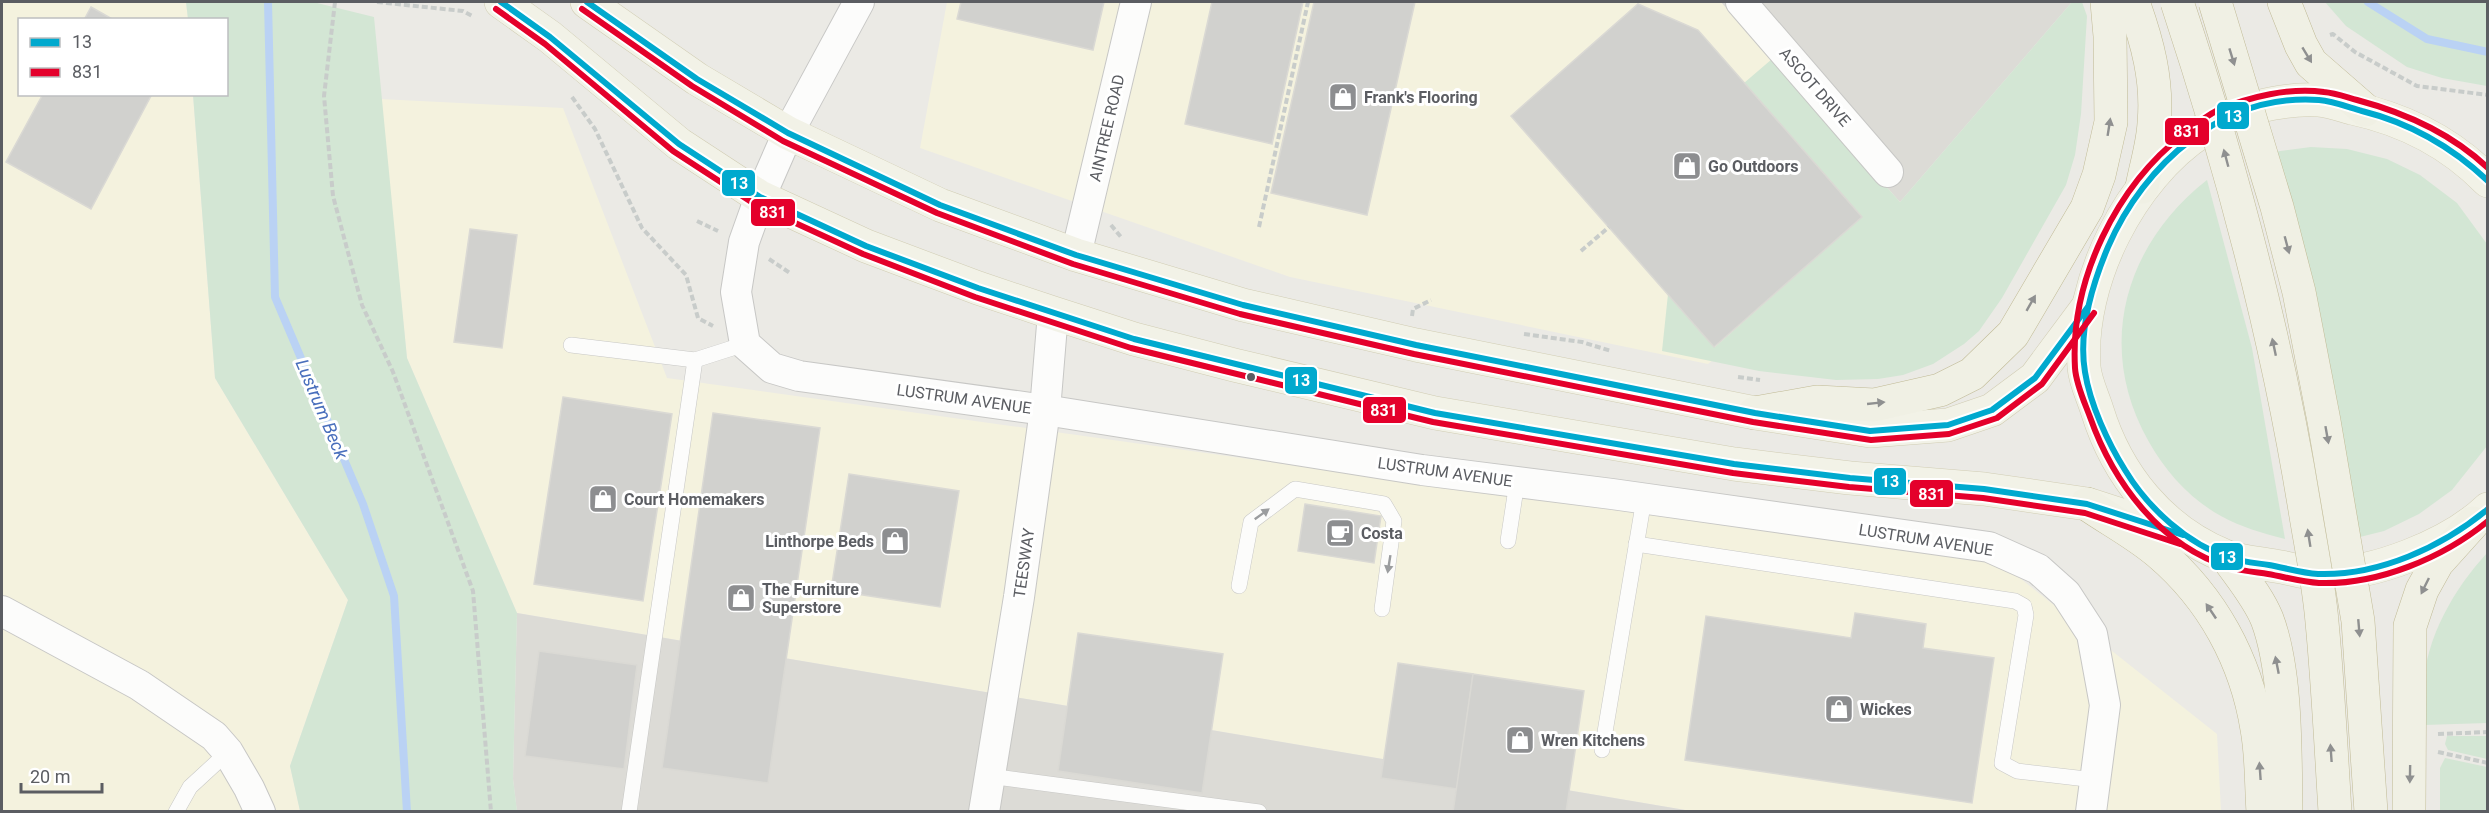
<svg xmlns="http://www.w3.org/2000/svg" width="2489" height="813" font-family="Roboto,sans-serif">
  <rect width="100%" height="100%" fill="#ebeae5"/>
  <g fill="#f4f2de">
    <polygon points="2,2 186,2 188,19 20,20 20,94 193,95 215,378 348,600 290,766 300,811 2,812"/>
    <polygon points="947,2 1721,2 1900,202 1708,364 1290,277 920,148"/>
    <polygon points="380,99 563,108 667,378 2002,564 2217,734 2221,811 1691,811 517,613 407,358"/>
  </g>
  <g fill="#dcdbd6">
    <polygon points="1721,2 2072,2 1900,202"/>
    <polygon points="517,613 1691,811 517,812 513,779"/>
  </g>
  <g fill="#d3e6d4">
    <polygon points="186,2 313,2 374,17 407,358 517,613 513,779 517,811 300,811 290,766 348,600 215,378 193,95 226,94 226,20 188,19"/>
    <polygon points="2072,2 2082,2 2087,16 2081,114 2075,155 2066,185 2002,298 1979,331 1964,344 1933,364 1903,375 1878,379 1836,380 1759,371 1662,351 1668,294 1715,347 1862,217 1744,83 1772,59 1900,202"/>
    <polygon points="2325,2 2487,2 2487,86 2442,78 2407,67 2346,26"/>
    <polygon points="2311,147 2347,149 2387,159 2420,175 2457,203 2487,244 2487,446 2452,490 2419,514 2384,531 2356,538 2273,152"/>
    <path d="M2207,180L2252,348L2285,539C2262,533 2241,527 2221,516C2190,499 2166,472 2149,442C2095,348 2124,245 2207,180Z"/>
    <path d="M2487,553V723L2424,725C2424,713 2423,700 2423,688C2426,637 2454,589 2487,553Z"/>
    <polygon points="2447,736 2487,736 2487,759 2448,750 2445,744"/>
    <polygon points="2445,758 2487,767 2487,811 2440,811 2440,768"/>
  </g>
  <g fill="none" stroke-linecap="round" stroke-linejoin="round">
    <g stroke="#bad2f4" stroke-width="8">
      <polyline points="268,2 275,297 363,504 394,596 407,812"/>
      <polyline points="2368,2 2427,39 2488,52"/>
    </g>
  </g>
  <g fill="#d1d1ce" stroke="#dad9d4" stroke-width="1.5">
    <polygon points="961,2 1104,2 1093,50 957,19"/>
    <polygon points="1212,2 1303,2 1272,144 1185,124"/>
    <polygon points="1314,2 1415,2 1367,215 1271,193"/>
    <polygon points="1638,4 1698,30 1862,217 1714,347 1511,116"/>
    <polygon points="91,7 114,20 84,20"/>
    <polygon points="43,94 152,94 91,209 6,162"/>
    <polygon points="470,229 517,235 502,348 454,342"/>
    <polygon points="563,397 672,414 643,601 534,584"/>
    <polygon points="713,413 820,428 768,783 662,768"/>
    <polygon points="849,474 959,491 940,607 831,590"/>
    <polygon points="1305,504 1381,516 1374,563 1298,551"/>
    <polygon points="1855,613 1926,624 1923,648 1994,658 1972,803 1685,760 1706,616 1851,638"/>
    <polygon points="1078,633 1223,654 1202,793 1058,771"/>
    <polygon points="539,651 637,665 624,769 525,756"/>
    <polygon points="1398,663 1473,674 1457,789 1381,778"/>
    <polygon points="1473,674 1584,691 1566,812 1453,812"/>
  </g>
  <g fill="none" stroke-linecap="round" stroke-linejoin="round">
    <g stroke="#c7c7c5" stroke-width="16">
      <g id="service">
        <polyline points="571,345 695,360 745,344"/>
        <polyline points="1508,541 1517,482"/>
        <polyline points="1636,544 2015,601 2024,606 2026,615 2002,763 2017,771 2095,780"/>
        <polyline points="1239,586 1251,522 1295,489 1384,504 1394,521 1382,609"/>
        <polyline points="1602,750 1644,499"/>
        <polyline points="989,776 1259,812"/>
        <polyline points="176,812 190,787 228,752"/>
        <polyline points="629,812 695,360"/>
      </g>
    </g>
    <g stroke="#c7c7c5" stroke-width="32">
      <g id="minor">
        <polyline points="859,2 788,133 760,197 744,242 736,292 745,344 772,368 799,376 1045,410 1422,470 1612,494 1989,547 2038,569 2066,594 2092,634 2105,705 2091,812"/>
        <polyline points="1741,2 1888,172"/>
        <polyline points="1076,255 1136,2"/>
        <polyline points="2,611 139,685 214,736 228,752 249,788 260,812"/>
        <polyline points="984,812 1019,597 1045,410 1053,313"/>
      </g>
    </g>
    <g stroke="#d1cdb4" stroke-width="34">
      <g id="primary">
        <polyline points="501,2 550,37 679,144 760,197 866,246 978,288 1053,313 1134,339 1234,365 1435,413 1734,464 1850,478 1984,489 2087,504 2183,535"/>
        <polyline points="587,2 697,79 788,133 940,205 1076,255 1243,305 1416,345 1755,413 1870,431 1948,425 1992,410 2035,378 2087,308"/>
        <path d="M2488,181C2451,143 2403,119 2352,108C2341,105 2330,101 2319,100C2290,98 2253,106 2226,117C2217,120 2209,126 2202,131C2130,178 2078,282 2084,367C2085,381 2093,397 2097,410C2117,475 2161,530 2225,556C2240,562 2259,563 2275,566C2289,568 2304,573 2319,574C2372,576 2450,545 2488,509"/>
      </g>
    </g>
    <g stroke="#c0ba95" stroke-width="34">
      <g id="trunk">
        <path d="M2133,2C2147,41 2158,80 2154,123C2153,144 2146,166 2142,187"/>
        <polyline points="2284,2 2301,45 2311,63 2365,110"/>
        <polyline points="1755,413 1817,402 1874,405 1940,390 1972,374 2013,334 2087,208 2099,175 2111,122 2110,36 2107,2"/>
        <path d="M2087,504C2110,520 2137,534 2159,553C2212,598 2246,660 2257,729C2262,756 2261,784 2263,812"/>
        <path d="M2227,557C2241,577 2258,597 2267,619C2287,672 2285,755 2286,812"/>
        <polyline points="2409,812 2410,626 2422,590 2437,563 2473,523"/>
      </g>
    </g>
    <g stroke="#c8ccca" stroke-width="4" stroke-dasharray="6 3" stroke-linecap="butt">
      <polyline points="335,2 324,96 333,196 362,305 393,372 473,591 491,812"/>
      <polyline points="377,2 463,11 474,17"/>
      <polyline points="2330,35 2333,34 2355,52 2417,86 2488,95"/>
      <polyline points="572,97 595,129 642,228 686,275 698,318 713,326"/>
      <polyline points="697,221 718,231"/>
      <polyline points="1111,225 1121,237"/>
      <polyline points="1259,227 1308,2"/>
      <polyline points="1581,251 1609,227"/>
      <polyline points="769,259 790,273"/>
      <polyline points="1412,316 1413,309 1431,300"/>
      <polyline points="1524,334 1582,342 1611,351"/>
      <polyline points="1738,377 1760,380"/>
      <polyline points="2438,734 2488,732"/>
      <polyline points="2438,752 2488,763"/>
    </g>
    <use href="#service" stroke="#fcfcfb" stroke-width="15"/>
    <use href="#minor" stroke="#fcfcfb" stroke-width="30"/>
    <use href="#primary" stroke="#f2f2e7" stroke-width="33"/>
    <use href="#trunk" stroke="#f0f0e4" stroke-width="33"/>
    <g stroke="#c0ba95" stroke-width="34" stroke-linecap="butt">
      <g id="trunk-bridge">
        <path d="M2177,2C2232,168 2277,337 2305,510C2311,547 2319,585 2322,622C2328,685 2331,748 2335,812"/>
        <polyline points="2215,2 2277,207 2299,292 2324,421 2358,621 2371,812"/>
      </g>
    </g>
    <use href="#trunk-bridge" stroke="#f0f0e4" stroke-width="33"/>
    <g stroke="#fff" stroke-width="10">
      <g id="bus-1">
        <polyline points="501,2 550,37 679,144 760,197 866,246 978,288 1134,339 1435,413 1734,464 1850,478 1984,489 2087,504 2183,535"/>
        <polyline points="587,2 697,79 788,133 940,205 1076,255 1243,305 1416,345 1755,413 1870,431 1948,425 1992,410 2035,378 2087,308"/>
        <path d="M2488,181C2452,147 2410,123 2362,111C2348,107 2333,101 2319,100C2223,93 2144,164 2108,247C2092,285 2078,331 2085,372C2090,404 2108,443 2125,470C2148,508 2187,544 2230,558C2243,562 2256,563 2269,565C2285,568 2302,573 2318,574C2379,576 2442,547 2488,509"/>
      </g>
    </g>
    <g stroke="#fff" stroke-width="10">
      <g id="bus-2">
        <polyline points="496,9 545,44 673,151 756,205 863,254 975,297 1131,348 1433,422 1733,473 1849,487 1983,498 2085,513 2180,544"/>
        <polyline points="582,9 692,86 783,141 937,213 1073,264 1240,314 1414,354 1753,422 1871,440 1949,434 1997,418 2042,384 2094,313"/>
        <path d="M2488,168C2451,133 2406,113 2357,100C2346,97 2335,93 2324,92C2290,87 2249,97 2218,110C2206,116 2195,125 2185,133C2116,186 2070,280 2075,368C2076,384 2084,401 2090,417C2113,482 2160,546 2229,567C2241,571 2255,572 2268,574C2285,577 2302,582 2319,583C2378,585 2443,558 2488,521"/>
      </g>
    </g>
    <use href="#bus-1" stroke="#00a9ce" stroke-width="6"/>
    <use href="#bus-2" stroke="#e4002b" stroke-width="6"/>
  </g>
  <defs><path id="oneway-solid" d="M-6-.8H1V-3.2L6.5 0L1 3.2V.8H-6Z" transform="scale(1.5)"/></defs>
  <g fill="#8f9090">
    <use href="#oneway-solid" transform="translate(2307 55) rotate(59)"/>
    <use href="#oneway-solid" transform="translate(2232 57) rotate(73)"/>
    <use href="#oneway-solid" transform="translate(2109 127) rotate(-81)"/>
    <use href="#oneway-solid" transform="translate(2226 158) rotate(-105)"/>
    <use href="#oneway-solid" transform="translate(2287 245) rotate(75)"/>
    <use href="#oneway-solid" transform="translate(2031 303) rotate(-60)"/>
    <use href="#oneway-solid" transform="translate(2274 347) rotate(-102)"/>
    <use href="#oneway-solid" transform="translate(1876 403) rotate(-6)"/>
    <use href="#oneway-solid" transform="translate(2327 435) rotate(80)"/>
    <use href="#oneway-solid" transform="translate(2309 538) rotate(-99)"/>
    <use href="#oneway-solid" transform="translate(2425 586) rotate(116)"/>
    <use href="#oneway-solid" transform="translate(2211 611) rotate(-124)"/>
    <use href="#oneway-solid" transform="translate(2359 628) rotate(85)"/>
    <use href="#oneway-solid" transform="translate(2277 665) rotate(-101)"/>
    <use href="#oneway-solid" transform="translate(2331 753) rotate(-94)"/>
    <use href="#oneway-solid" transform="translate(2260 771) rotate(-94)"/>
    <use href="#oneway-solid" transform="translate(2410 774) rotate(91)"/>
  </g>
  <g fill="#9b9d9f">
    <use href="#oneway-solid" transform="translate(1262 514) rotate(-36)"/>
    <use href="#oneway-solid" transform="translate(1389 564) rotate(99)"/>
  </g>
  <defs>
    <g id="shop-square" transform="scale(1.5)"><rect x="-9" y="-9" width="18" height="18" rx="4" fill="#8d8e90" stroke="#fff"/><path d="M-5-2.5h2.3a2.7 3.5 0 0 1 5.4 0H5L5.5 6h-11ZM-1.5-2.5h3a1.5 2.3 0 0 0-3 0Z" fill="#fff"/></g>
    <g id="cafe-square" transform="scale(1.5)"><rect x="-9" y="-9" width="18" height="18" rx="4" fill="#8d8e90" stroke="#fff"/><path d="M-5.5-4.5H6V0H3Q3 3.5 0 3.5H-2.5Q-5.5 3.5-5.5 0ZM3-3.2v2h1.7v-2ZM-6 4.5H4V6H-6Z" fill="#fff"/></g>
  </defs>
  <g fill-rule="evenodd">
    <use href="#shop-square" x="1343" y="97"/>
    <use href="#shop-square" x="1687" y="166"/>
    <use href="#shop-square" x="603" y="499"/>
    <use href="#cafe-square" x="1340" y="533"/>
    <use href="#shop-square" x="895" y="541"/>
    <use href="#shop-square" x="741" y="598"/>
    <use href="#shop-square" x="1839" y="709"/>
    <use href="#shop-square" x="1520" y="740"/>
  </g>
  <circle fill="#5b5d62" stroke="#fff" stroke-width="2" cx="1251" cy="377" r="5"/>
  <g text-anchor="middle" dominant-baseline="central" stroke-width="6" stroke-linejoin="round" paint-order="stroke">
    <g font-size="16" fill="#5b5d62" stroke="#fff">
      <text transform="translate(1815 87) rotate(49)">ASCOT DRIVE</text>
      <text transform="translate(1107 128) rotate(-77)">AINTREE ROAD</text>
      <text transform="translate(964 399) rotate(8)">LUSTRUM AVENUE</text>
      <text transform="translate(1445 472) rotate(8)">LUSTRUM AVENUE</text>
      <text transform="translate(1926 540) rotate(9)">LUSTRUM AVENUE</text>
      <text transform="translate(1024 563) rotate(-82)">TEESWAY</text>
    </g>
    <g font-size="16" font-weight="bold" fill="#5b5d62" stroke="#fff" text-anchor="start">
      <text x="1364" y="97">Frank's Flooring</text>
      <text x="1708" y="166">Go Outdoors</text>
      <text x="624" y="499">Court Homemakers</text>
      <text x="1361" y="533">Costa</text>
      <text x="874" y="541" text-anchor="end">Linthorpe Beds</text>
      <text x="762" y="589">The Furniture<tspan x="762" dy="18">Superstore</tspan></text>
      <text x="1860" y="709">Wickes</text>
      <text x="1541" y="740">Wren Kitchens</text>
    </g>
    <g font-size="18" font-style="italic" fill="#496fbc" stroke="#fff">
      <text transform="translate(322 409) rotate(67)">Lustrum Beck</text>
    </g>
  </g>
  <g stroke="#fff" stroke-width="2">
    <rect x="2216" y="101" width="34" height="29" rx="6" fill="#00a9ce"/>
    <rect x="2164" y="117" width="46" height="29" rx="6" fill="#e4002b"/>
    <rect x="721" y="169" width="35" height="28" rx="6" fill="#00a9ce"/>
    <rect x="750" y="198" width="46" height="29" rx="6" fill="#e4002b"/>
    <rect x="1284" y="366" width="34" height="29" rx="6" fill="#00a9ce"/>
    <rect x="1362" y="396" width="45" height="28" rx="6" fill="#e4002b"/>
    <rect x="1873" y="467" width="34" height="29" rx="6" fill="#00a9ce"/>
    <rect x="1909" y="479" width="45" height="29" rx="6" fill="#e4002b"/>
    <rect x="2210" y="542" width="34" height="29" rx="6" fill="#00a9ce"/>
  </g>
  <g font-size="16" text-anchor="middle" font-weight="bold" fill="#fff">
    <text x="2233" y="122">13</text>
    <text x="2187" y="137">831</text>
    <text x="739" y="189">13</text>
    <text x="773" y="218">831</text>
    <text x="1301" y="386">13</text>
    <text x="1384" y="416">831</text>
    <text x="1890" y="487">13</text>
    <text x="1932" y="500">831</text>
    <text x="2227" y="563">13</text>
  </g>
  <rect width="2489" height="813" fill="none" stroke="#5b5d62" stroke-width="6"/>
  <rect x="18" y="18" width="210" height="78" fill="#ffffff" stroke="#bdbec0" stroke-width="1.5"/>
  <rect x="30" y="38" width="30" height="9" fill="#00a9ce" stroke="#bdbec0" stroke-width="1.5"/>
  <text x="72" y="48" font-size="18" fill="#5b5d62">13</text>
  <rect x="30" y="68" width="30" height="9" fill="#e4002b" stroke="#bdbec0" stroke-width="1.5"/>
  <text x="72" y="78" font-size="18" fill="#5b5d62">831</text>
  <path d="M21 783v9h81v-9" fill="none" stroke="#5b5d62" stroke-width="3"/>
  <text x="30" y="783" font-size="18" fill="#5b5d62" stroke="#ffffff" stroke-width="4.5" paint-order="stroke">20 m</text>
</svg>
